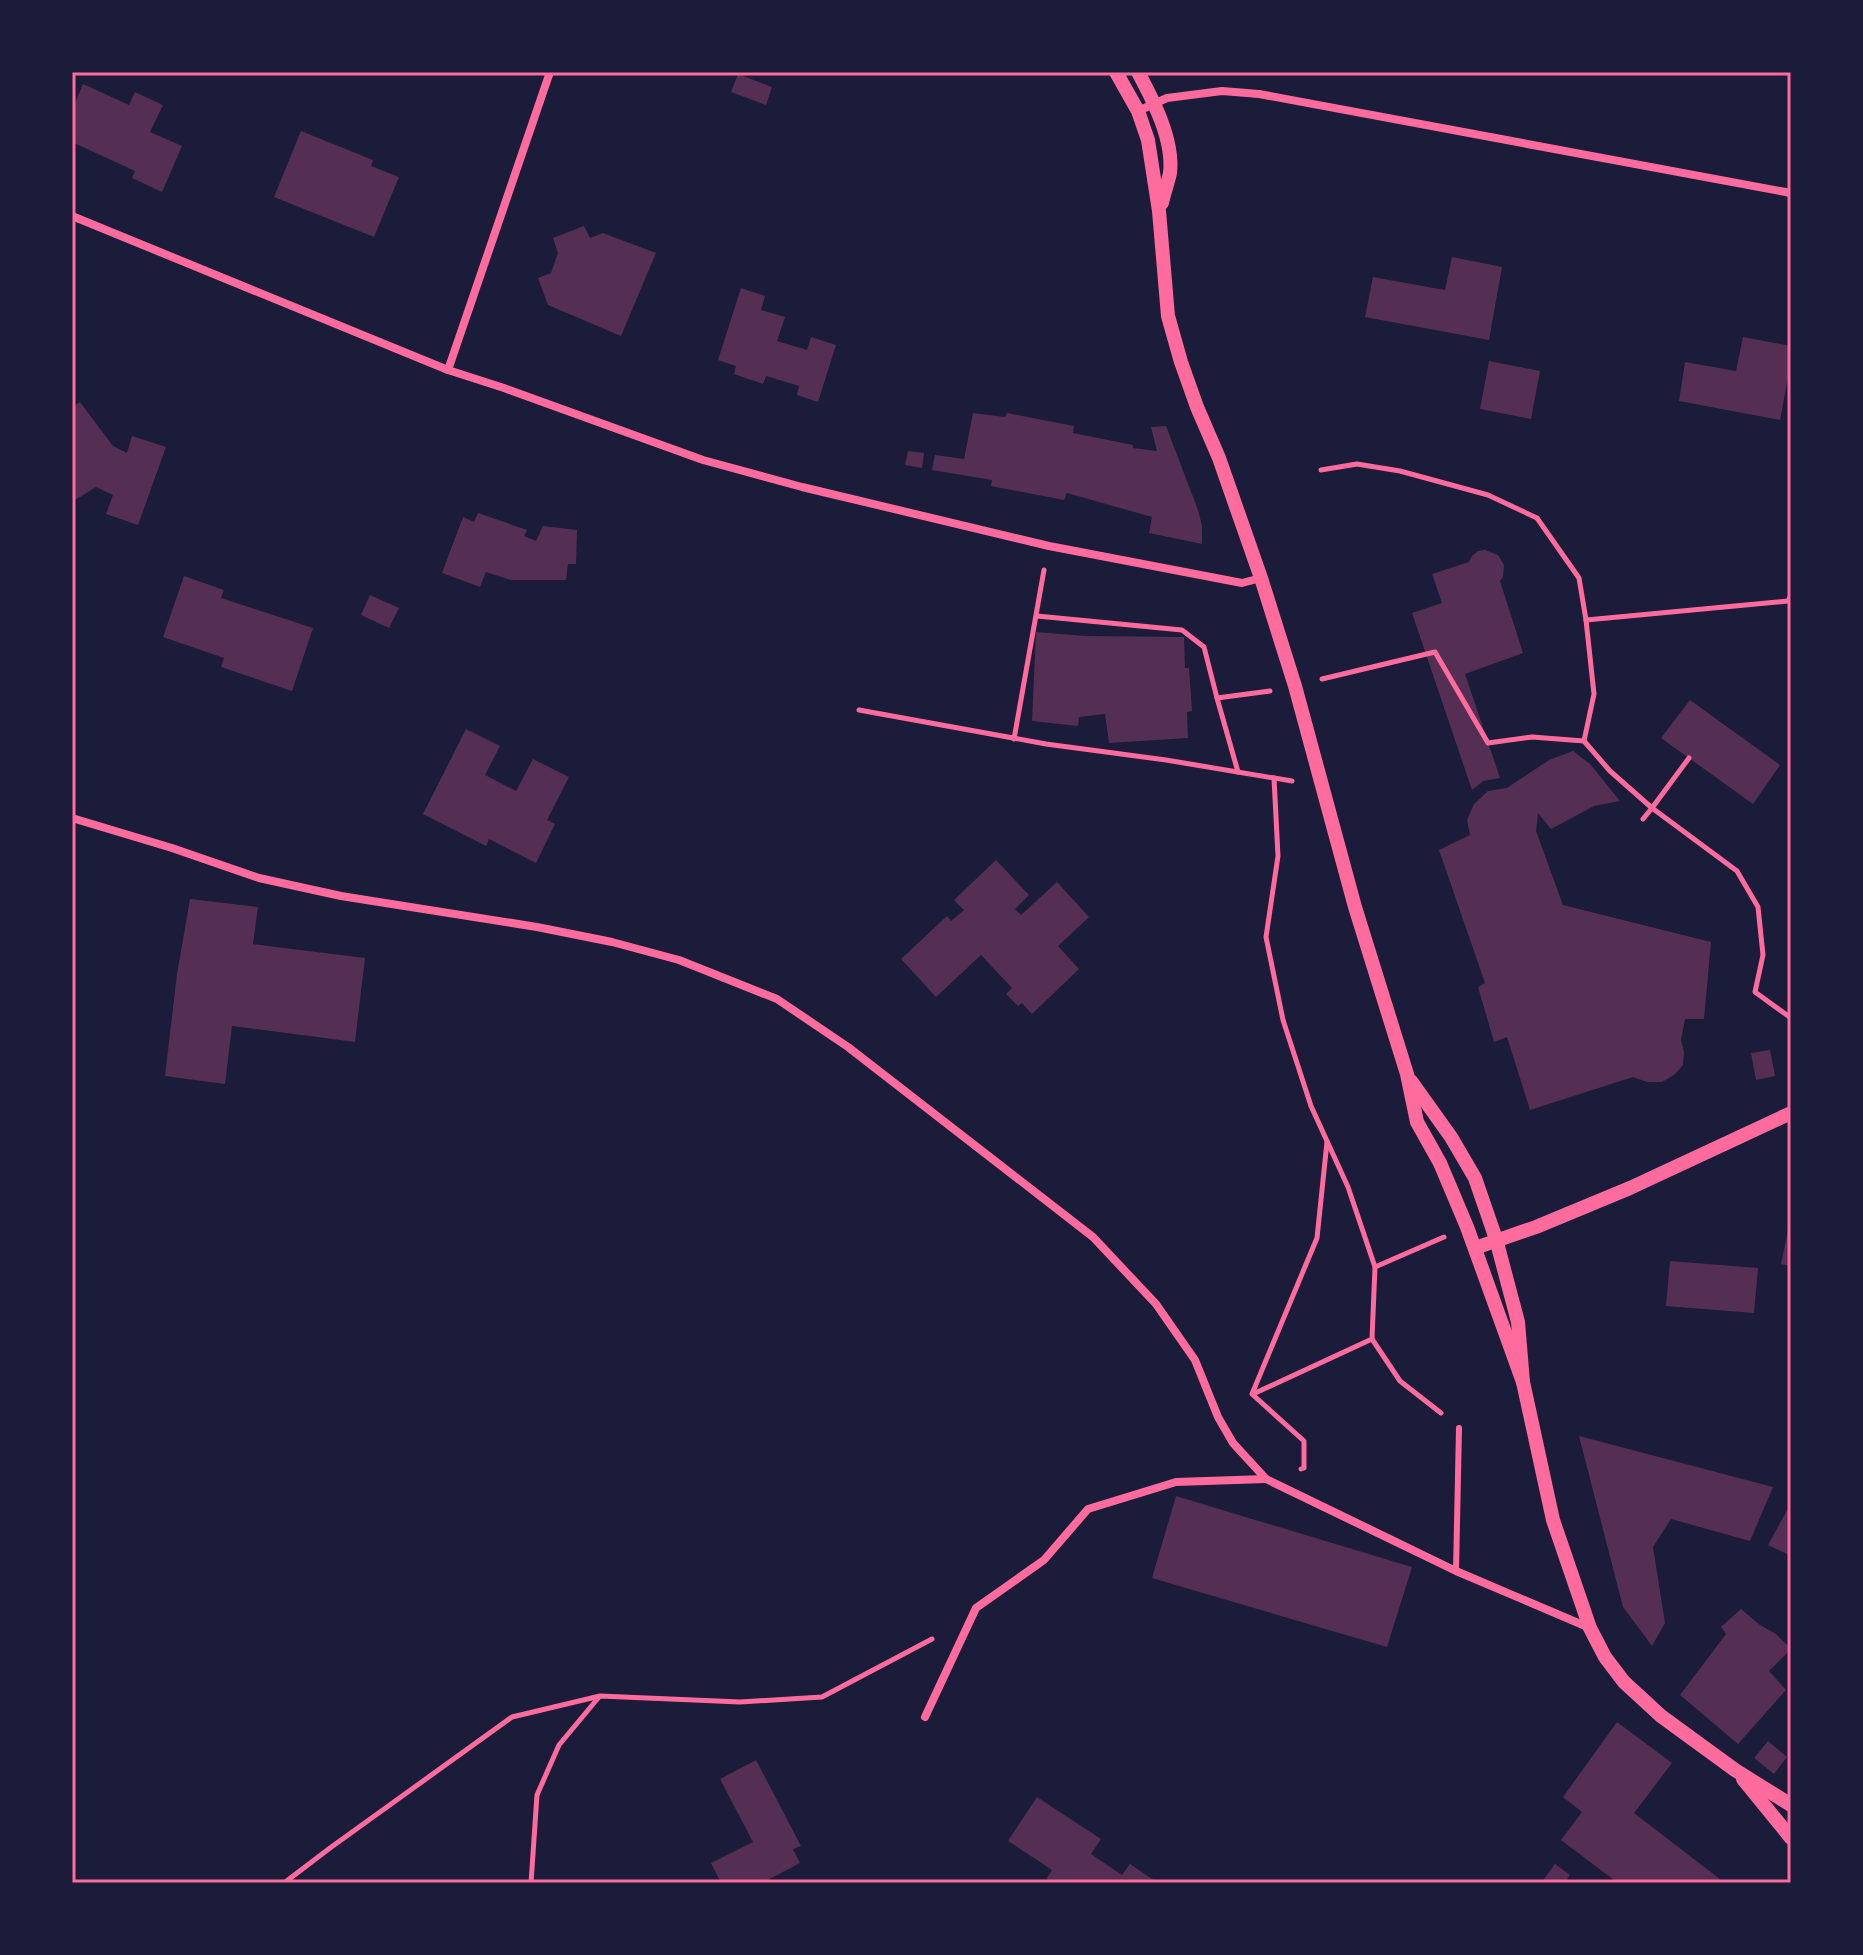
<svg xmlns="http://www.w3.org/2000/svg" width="1863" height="1955" font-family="Lora,serif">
  <rect width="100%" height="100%" fill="#1b1b3a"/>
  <g fill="#542f53">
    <polygon points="738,74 772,87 766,105 731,92"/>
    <polygon points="83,84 129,105 135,92 163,105 150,132 182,146 162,192 132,178 135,171 72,142 72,110"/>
    <polygon points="301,131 373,160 371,166 399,177 374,237 274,197"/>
    <polygon points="584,226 590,238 603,233 656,253 621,336 548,305 538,278 551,273 558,253 553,238"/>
    <polygon points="1452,257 1502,267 1489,340 1365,317 1373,277 1445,290"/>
    <polygon points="741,288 765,296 761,310 785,317 777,341 807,350 811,337 836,345 818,402 797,395 799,386 766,376 763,384 734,374 736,366 718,360"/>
    <polygon points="1743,337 1791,346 1791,361 1780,420 1679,401 1685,362 1736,371"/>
    <polygon points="1489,361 1540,371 1531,419 1480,409"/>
    <polygon points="80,402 113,446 127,453 132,436 166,447 138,525 106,514 113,495 96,487 72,502 72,407"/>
    <polygon points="973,413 1005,417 1007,413 1074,426 1073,433 1133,445 1133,448 1157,451 1151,427 1166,426 1198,510 1202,526 1202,544 1149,533 1152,517 1067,493 1064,500 991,486 992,480 932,470 935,455 964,459"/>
    <polygon points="908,451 924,453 922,468 905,465"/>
    <polygon points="478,513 527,530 524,536 536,541 543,526 577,530 576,564 568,564 566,580 511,580 486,572 480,587 442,573 463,517 474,522"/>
    <polygon points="1485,550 1498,555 1504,565 1503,577 1500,581 1523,653 1465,674 1500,778 1483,781 1472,790 1412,613 1442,603 1432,574 1469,562 1472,556 1478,551"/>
    <polygon points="184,576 224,590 221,598 313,628 292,691 221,667 224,658 163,637"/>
    <polygon points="370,595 399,608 389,628 361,615"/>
    <polygon points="1036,632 1085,636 1184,637 1185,668 1189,668 1192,711 1187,712 1188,738 1109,743 1105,714 1079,717 1078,726 1032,721"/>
    <polygon points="1690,700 1780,765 1753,804 1661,738"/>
    <polygon points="466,729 500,746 485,775 516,791 533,759 569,777 547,820 555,824 536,863 489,839 486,846 423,814"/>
    <polygon points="1573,751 1590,764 1620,801 1594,806 1551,829 1538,813 1536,831 1563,905 1711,942 1704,1019 1685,1019 1681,1040 1684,1052 1683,1065 1674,1075 1662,1082 1647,1082 1633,1077 1530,1110 1507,1037 1494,1042 1478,987 1485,983 1439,850 1470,835 1467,820 1474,804 1488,791 1507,788 1549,760"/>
    <polygon points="996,860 1029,895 1015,909 1021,915 1057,882 1089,917 1058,946 1079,969 1032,1014 1022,1003 1018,1006 1006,994 1012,988 981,955 936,997 901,959 947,916 951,921 964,910 954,900"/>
    <polygon points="190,899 258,907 253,944 365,958 355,1042 232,1026 225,1084 165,1076 177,974"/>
    <polygon points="1770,1050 1775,1076 1756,1080 1751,1053"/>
    <polygon points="1790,1221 1791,1222 1791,1266 1781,1264"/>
    <polygon points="1670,1261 1758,1268 1754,1313 1666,1306"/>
    <polygon points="1579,1436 1773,1487 1750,1541 1671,1519 1653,1547 1665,1623 1652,1646 1623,1607"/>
    <polygon points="1176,1496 1412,1567 1387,1647 1152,1578"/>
    <polygon points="1791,1503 1791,1556 1768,1545"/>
    <polygon points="1741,1609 1760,1625 1776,1634 1791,1649 1769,1671 1786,1690 1738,1744 1680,1695 1726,1634 1721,1627"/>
    <polygon points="1617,1722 1672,1763 1634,1813 1725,1883 1618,1883 1561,1840 1582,1812 1563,1797"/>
    <polygon points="1768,1741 1787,1757 1774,1774 1754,1758"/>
    <polygon points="756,1760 801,1846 793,1849 800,1863 762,1883 721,1883 711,1863 753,1842 720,1779"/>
    <polygon points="1037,1797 1101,1839 1091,1854 1122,1875 1130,1864 1158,1883 1048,1883 1047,1878 1052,1870 1008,1841"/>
    <polygon points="1555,1864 1570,1875 1564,1883 1541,1883"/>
  </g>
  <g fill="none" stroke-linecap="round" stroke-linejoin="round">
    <g stroke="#ff6b9d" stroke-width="5">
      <polyline points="1321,470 1357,464 1400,471 1488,495 1537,518 1579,578 1586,620 1594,694 1584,741"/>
      <polyline points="1037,616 1182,630 1204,647 1217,698"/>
      <polyline points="1586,620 1788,601 1791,595"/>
      <polyline points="1322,679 1435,652 1488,743 1532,737 1584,741 1610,771 1652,808 1689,758"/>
      <polyline points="859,710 1046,744 1166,760 1292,781"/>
      <polyline points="1014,739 1044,570"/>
      <polyline points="1238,772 1217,698 1270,691"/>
      <polyline points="1274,778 1278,856 1266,937 1283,1020 1311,1106 1348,1187 1375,1267 1372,1339 1400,1381 1441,1413"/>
      <polyline points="1643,819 1652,808 1737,871 1758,907 1763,955 1755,992 1791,1018"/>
      <polyline points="1375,1267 1444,1237"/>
      <polyline points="1253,1394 1372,1339"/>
      <polyline points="1301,1469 1304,1468 1304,1441 1252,1394 1317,1238 1327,1142"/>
      <polyline points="284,1883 330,1848 512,1717 600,1696 740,1702 822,1697 932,1639"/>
      <polyline points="531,1883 537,1795 559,1745 599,1697"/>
    </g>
    <polyline stroke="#ff6b9d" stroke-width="6" points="1456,1571 1459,1428"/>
    <g stroke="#ff6b9d" stroke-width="8">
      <polyline points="1138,111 1167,98 1222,91 1259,94 1791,193"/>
      <polyline points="72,216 448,370 504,388 703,460 802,487 1049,546 1242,583 1261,578"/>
      <polyline points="448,370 550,72"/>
      <polyline points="72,818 172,848 259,878 341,896 537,927 612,942 679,960 777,999 848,1047 1093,1237 1156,1304 1195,1360 1218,1417 1233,1443 1266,1479 1456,1571 1590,1628"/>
      <polyline points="925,1717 976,1608 1044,1560 1088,1509 1176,1482 1266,1479"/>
    </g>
    <g stroke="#ff6b9d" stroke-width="14">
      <polyline points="1116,72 1138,111 1148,140 1159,211 1168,316 1181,362 1197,407 1219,458 1261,578 1295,686 1355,907 1407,1074 1417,1122 1440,1163 1467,1227 1523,1382"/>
      <path d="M1138,72C1153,100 1174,140 1170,173C1168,183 1164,193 1162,203"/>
      <polyline points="1411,1081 1451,1137 1475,1178 1496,1239 1518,1322 1523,1382 1553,1520 1590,1628 1605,1657 1624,1682 1661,1716 1735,1770 1791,1805"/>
      <polyline points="1475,1248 1536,1227 1630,1188 1791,1113"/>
      <polyline points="1743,1779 1791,1838"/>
    </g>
  </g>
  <rect width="1863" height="1955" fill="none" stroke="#1b1b3a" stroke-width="148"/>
  <rect x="74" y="74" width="1715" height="1807" fill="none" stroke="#ff6b9d" stroke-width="3"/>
</svg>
